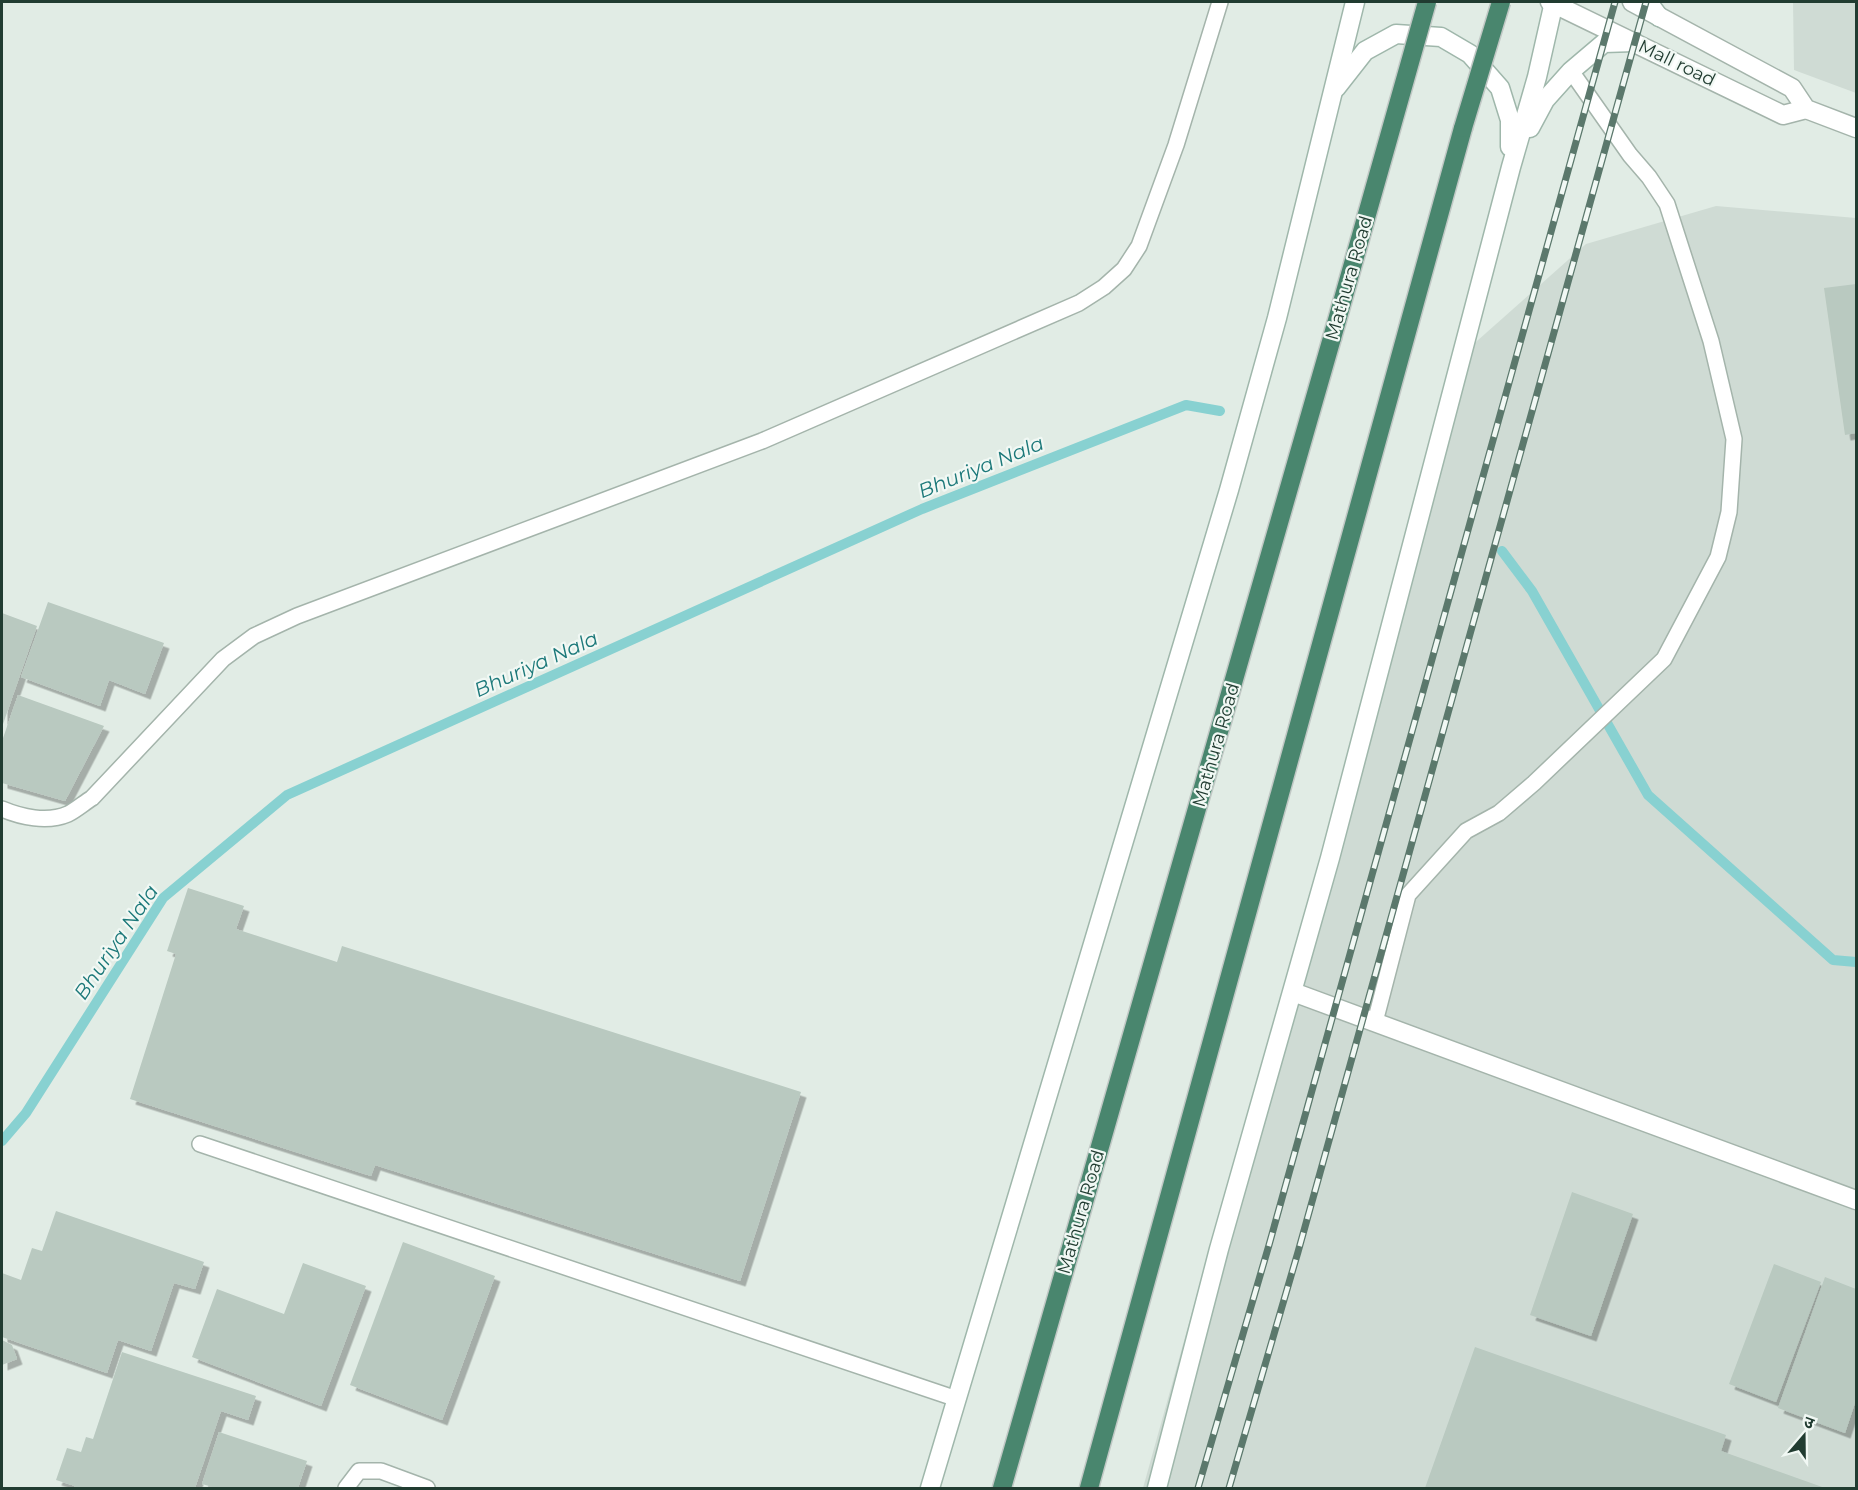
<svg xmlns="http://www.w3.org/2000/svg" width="1858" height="1490" font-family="Montserrat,'Noto Sans Devanagari',sans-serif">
  <defs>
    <filter id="shadow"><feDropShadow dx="5.5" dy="5.5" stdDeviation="0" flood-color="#0004"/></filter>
  </defs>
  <rect width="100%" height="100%" fill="#e1ece5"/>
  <g fill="#cfdbd4">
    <polygon points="1793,2 1856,2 1856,93 1794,70"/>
    <polygon points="1716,206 1856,218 1856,1488 1143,1488 1223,1201 1468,349 1586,244"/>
  </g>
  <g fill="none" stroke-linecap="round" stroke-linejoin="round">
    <g stroke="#88d1d1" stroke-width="10">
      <polyline points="1502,551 1532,591 1648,795 1833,960 1856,962"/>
      <polyline points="2,1141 26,1113 163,898 287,795 922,509 1186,405 1220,411"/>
    </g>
  </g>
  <g fill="#b9c9c0" filter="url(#shadow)">
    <polygon points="1856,284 1856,433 1845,435 1824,288"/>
    <polygon points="48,602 164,643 145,694 109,680 100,706 21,677"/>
    <polygon points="2,613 37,626 2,727"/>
    <polygon points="18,695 104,726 65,801 2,783 2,741"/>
    <polygon points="188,888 244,906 236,929 337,962 342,946 801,1092 740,1281 375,1165 371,1176 130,1099 176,954 167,951"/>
    <polygon points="1572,1192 1633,1214 1591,1336 1530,1315"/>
    <polygon points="56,1211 204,1262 195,1289 174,1283 151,1351 118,1340 107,1373 2,1337 2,1273 21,1280 32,1248 42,1251"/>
    <polygon points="403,1242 495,1276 442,1420 350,1385"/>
    <polygon points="303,1263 366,1286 321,1406 192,1357 217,1289 284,1314"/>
    <polygon points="1774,1264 1821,1282 1776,1402 1729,1384"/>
    <polygon points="1825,1277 1856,1289 1856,1400 1845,1433 1778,1408"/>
    <polygon points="2,1340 12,1345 17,1359 2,1365"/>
    <polygon points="1475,1347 1726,1435 1721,1451 1825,1488 1425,1488"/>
    <polygon points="122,1352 256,1396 248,1420 221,1411 195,1488 74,1488 75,1486 56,1480 67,1448 81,1452 86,1437 93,1439"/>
    <polygon points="219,1432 307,1461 298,1488 216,1488 202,1484"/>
  </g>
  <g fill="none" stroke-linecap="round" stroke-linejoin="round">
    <g stroke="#a4b4ab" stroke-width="18">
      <g id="service">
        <path d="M2,809C21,817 47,823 68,814C76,810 84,803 92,798L223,659L254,636L297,616L762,441L1079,303L1104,287L1124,269L1139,246L1176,145L1220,2"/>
        <polyline points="1375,1022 1408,895 1466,831 1499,813 1534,783 1664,659 1718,557 1729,512 1734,439 1711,341 1667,204 1649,177 1630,155 1571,71"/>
        <polyline points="200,1144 957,1399"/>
        <polyline points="346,1488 359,1471 381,1471 427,1488"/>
      </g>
    </g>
    <g stroke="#a4b4ab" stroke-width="21">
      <polyline id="minor" points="1293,992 1856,1200"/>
    </g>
    <g stroke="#a4b4ab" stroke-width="21">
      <g id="tertiary">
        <polyline points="1550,2 1783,115 1806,109"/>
        <polyline points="1632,2 1792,88 1806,109 1856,128"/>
      </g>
    </g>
    <g stroke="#9fb7ab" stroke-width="21">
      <g id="secondary">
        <polyline points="1648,2 1659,17"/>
        <polyline points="1336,88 1365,51 1396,34 1441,37 1470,54 1500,88 1510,120 1510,147"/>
        <polyline points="1530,128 1545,100 1571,71 1604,43 1634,42"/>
        <polyline points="930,1488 1229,490 1277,318 1355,2"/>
        <polyline points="1157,1488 1219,1249 1330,858 1511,167 1537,77 1554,2"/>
      </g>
    </g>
    <g stroke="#c1c8c5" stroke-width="21">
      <g id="trunk">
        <polyline points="1002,1488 1332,338"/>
        <polyline points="1089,1488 1463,128"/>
      </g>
    </g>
    <use href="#service" stroke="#fff" stroke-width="15"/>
    <use href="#minor" stroke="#fff" stroke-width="18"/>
    <use href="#tertiary" stroke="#fff" stroke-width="18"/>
    <use href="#secondary" stroke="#fff" stroke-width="18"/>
    <use href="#trunk" stroke="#49866e" stroke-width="18"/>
    <g stroke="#5b786c" stroke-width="7">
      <g id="rail">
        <polyline points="1198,1488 1269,1245 1615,2"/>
        <polyline points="1229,1488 1298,1252 1646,2"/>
      </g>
    </g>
    <use href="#rail" stroke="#f1f8f4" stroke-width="4.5" stroke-dasharray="14" stroke-linecap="butt"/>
    <g stroke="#c1c8c5" stroke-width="21" stroke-linecap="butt">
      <g id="trunk-bridge">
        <polyline points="1463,128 1501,2"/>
        <polyline points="1332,338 1427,2"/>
      </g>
    </g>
    <use href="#trunk-bridge" stroke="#49866e" stroke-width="18"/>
  </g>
  <g text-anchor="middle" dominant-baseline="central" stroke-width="4.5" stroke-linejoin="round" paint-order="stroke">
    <g font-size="18" fill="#213c31" stroke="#f1f8f4">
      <text transform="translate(1677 63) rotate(26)">Mall road</text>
      <text transform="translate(1349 278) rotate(-74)">Mathura Road</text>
      <text transform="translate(1216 745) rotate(-74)">Mathura Road</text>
      <text transform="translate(1081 1212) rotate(-74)">Mathura Road</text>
    </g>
    <g font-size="20" font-style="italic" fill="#1b7879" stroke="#f1f8f4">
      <text transform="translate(981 467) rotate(-22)">Bhuriya Nala</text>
      <text transform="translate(536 664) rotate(-24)">Bhuriya Nala</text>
      <text transform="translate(116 942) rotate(-56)">Bhuriya Nala</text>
    </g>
  </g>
  <rect width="1858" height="1490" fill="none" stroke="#213c31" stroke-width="6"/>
  <g transform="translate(1804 1436) rotate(20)" stroke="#f1f8f4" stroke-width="4.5" paint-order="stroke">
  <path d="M0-4.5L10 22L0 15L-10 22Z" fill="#213c31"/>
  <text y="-9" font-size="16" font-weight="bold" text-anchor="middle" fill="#213c31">उ</text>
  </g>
</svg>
